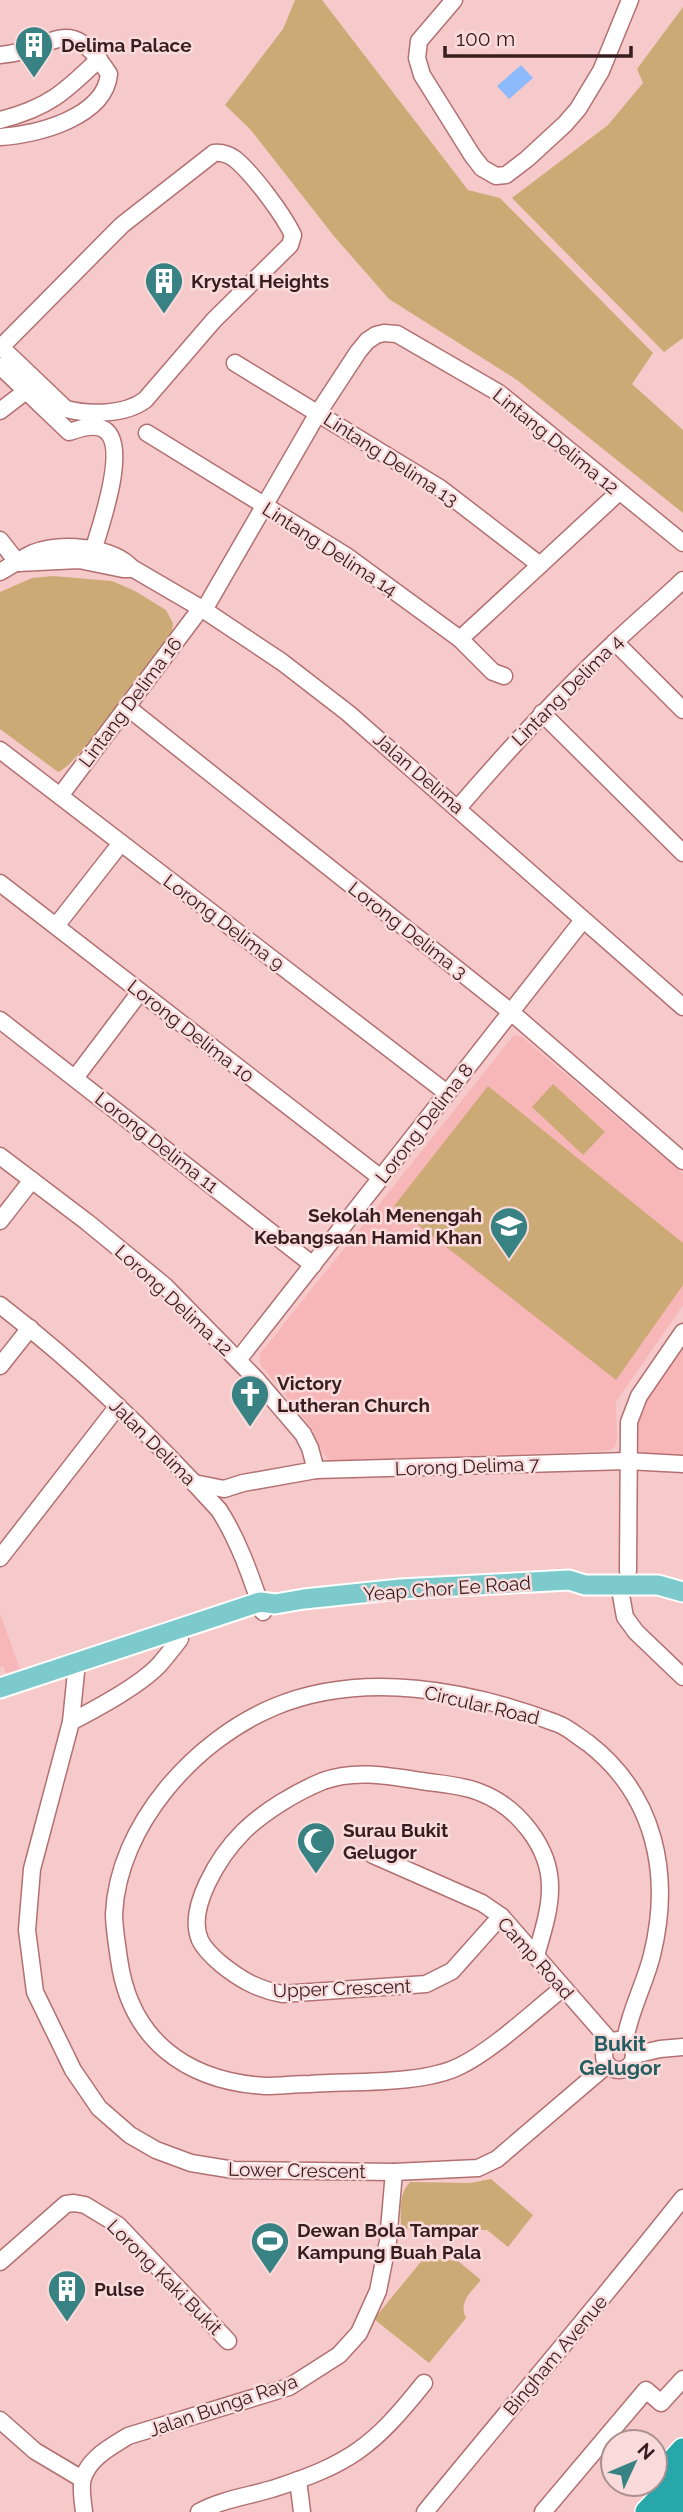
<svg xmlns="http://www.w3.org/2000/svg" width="683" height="2512" font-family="Raleway,sans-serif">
  <rect width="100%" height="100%" fill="#f6caca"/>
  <g fill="#f7b6b7">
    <polygon points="514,1035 521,1036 683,1174 683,1305 616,1402 617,1441 613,1449 607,1451 330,1461 323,1453 310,1426 260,1364 260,1354"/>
    <polygon points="683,1332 683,1464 627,1461 629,1422"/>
    <polygon points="0,1614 20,1669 6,1673 3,1666 0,1667"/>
  </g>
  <g fill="#ccaa75">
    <polygon points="295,0 322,0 468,190 500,198 653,353 632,384 683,430 683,513 517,380 389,299 333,235 250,129 225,105 283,29"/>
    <polygon points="683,7 683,338 664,352 512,198 608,125 643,83 637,69"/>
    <path d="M53,576L112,581L135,591L166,610L173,623L172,631C155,654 77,767 58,772L0,729V592L32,578Z"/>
    <polygon points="553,1084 605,1132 583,1155 532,1107"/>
    <polygon points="488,1086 683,1243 683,1285 616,1380 394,1206"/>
    <path d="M491,2179L533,2215L508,2247L487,2230L401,2229C401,2214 398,2194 410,2182L470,2183Z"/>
    <path d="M424,2258L458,2261L481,2280C471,2292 458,2302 466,2318L429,2363L374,2319Z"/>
  </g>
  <polygon fill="#8dbafc" points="521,65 533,78 509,99 497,86"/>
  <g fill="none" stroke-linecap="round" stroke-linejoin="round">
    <g stroke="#b27072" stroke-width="19">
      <g id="minor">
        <polyline points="454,0 419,41 417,58 422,75 472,155 482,168 496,176 506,175 527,159 565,124 578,109 601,71 630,0"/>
        <path d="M0,55C56,51 67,9 109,74C105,117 37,135 0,137"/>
        <path d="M0,120C48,108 65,92 99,59"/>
        <path d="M0,348L1,347L122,225L214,153C222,152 228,154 235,159C253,174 283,214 293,235L290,245L214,320L145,400C125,415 89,415 66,409L1,347"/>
        <polyline points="235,363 440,488 540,565"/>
        <path d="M0,366L69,432C78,429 91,424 101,428C132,439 100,527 93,551"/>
        <polyline points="0,411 26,391"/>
        <polyline points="147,433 345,555 460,639 493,672 504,676"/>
        <polyline points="0,540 18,563"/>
        <polyline points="18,563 79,560 123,569 129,569"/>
        <path d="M0,572C11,566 22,558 33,553C60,542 112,546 132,568L204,610L282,662L348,713L683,1007"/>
        <polyline points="204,610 318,413 358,352 367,341 376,335 384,333 397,334 499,393 683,543"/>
        <polyline points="460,639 619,492"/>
        <polyline points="615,642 683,710"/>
        <polyline points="127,707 511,1012 683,1161"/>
        <polyline points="542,713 683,853"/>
        <polyline points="0,750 447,1093"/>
        <polyline points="60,796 201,608"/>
        <path d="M458,808C508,750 559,694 615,642C637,621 661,601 683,580"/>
        <polyline points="0,883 381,1178"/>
        <polyline points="56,926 121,843"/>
        <polyline points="0,1020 313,1265"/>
        <polyline points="75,1078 140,992"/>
        <polyline points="0,1156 87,1222 165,1286 256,1379 303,1434 310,1448 316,1470"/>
        <polyline points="0,1221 32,1180"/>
        <path d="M0,1305C79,1366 152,1436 219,1510C239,1541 251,1577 263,1612"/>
        <polyline points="238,1360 583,920"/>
        <polyline points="0,1366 30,1328"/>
        <polyline points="194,1483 224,1489 243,1483 316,1470 627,1461 683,1464"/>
        <polyline points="0,1558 118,1406"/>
        <polyline points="628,1571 629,1422 639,1396 683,1332"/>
        <polyline points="619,1584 625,1617 636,1632 683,1677"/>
        <polyline points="77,1662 71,1722 32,1869 27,1930 35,1992 73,2070 99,2108 130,2135 156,2150 191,2163 234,2170 394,2172 478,2168 497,2159 607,2065"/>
        <path d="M71,1722C97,1708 139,1686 159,1665C166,1657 173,1648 180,1639"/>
        <polyline points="373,1855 482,1903 501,1916 611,2042"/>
        <path d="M501,1916L452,1971L426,1984L282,1994C257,1989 241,1980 221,1964C214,1958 204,1949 200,1940C186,1908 220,1855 243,1832C263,1812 296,1792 323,1781C355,1769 390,1776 422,1781C441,1784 462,1785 479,1792C517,1806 551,1847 550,1889C550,1911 542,1934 536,1956"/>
        <path d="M563,1988C534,2011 493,2050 460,2066C422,2085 353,2081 310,2084C295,2084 280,2086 265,2086C185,2081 130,2039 119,1959C117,1944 114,1928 114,1914C118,1825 195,1740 274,1707C363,1670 469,1690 556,1723C568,1727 577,1736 588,1743C655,1795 672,1874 652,1955C645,1984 629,2012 625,2041"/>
        <circle cx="619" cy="2055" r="15"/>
        <polyline points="634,2055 660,2049 683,2047"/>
        <polyline points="0,2262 66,2204 74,2203 85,2205 118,2225 228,2341"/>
        <polyline points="0,2420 35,2451 82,2479"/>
        <polyline points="298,2480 302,2512"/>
        <path d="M84,2512C83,2502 80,2487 83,2478C90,2457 111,2447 128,2436L289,2387L339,2355L359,2333L378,2291L388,2241L394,2172"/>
        <path d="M199,2512C220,2500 248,2496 272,2489C350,2464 373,2447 424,2383"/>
        <path d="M425,2512C511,2407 599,2304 683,2198"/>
        <polyline points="543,2512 646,2390 661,2403 683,2379"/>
      </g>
    </g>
    <g stroke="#fff" stroke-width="23">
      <polyline id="major" points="0,1688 260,1602 275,1604 304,1599 400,1589 569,1580 585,1585 658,1585 683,1592"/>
    </g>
    <g stroke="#fff" stroke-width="26">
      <g id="highway">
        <polyline points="655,2481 683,2450"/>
        <polyline points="647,2512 683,2474"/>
        <polyline points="672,2512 683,2500"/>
      </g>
    </g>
    <use href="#minor" stroke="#fff" stroke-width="16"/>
    <use href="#major" stroke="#7dcacc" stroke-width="19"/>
    <use href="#highway" stroke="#27a7aa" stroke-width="23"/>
  </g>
  <defs>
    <g id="building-pin" transform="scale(2.0125)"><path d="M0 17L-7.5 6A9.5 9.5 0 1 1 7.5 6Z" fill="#398284" stroke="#f9dbdb"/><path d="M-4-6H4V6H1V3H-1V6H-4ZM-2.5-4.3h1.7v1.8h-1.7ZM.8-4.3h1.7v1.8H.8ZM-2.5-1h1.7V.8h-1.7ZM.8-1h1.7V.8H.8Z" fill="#fff"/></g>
    <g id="school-pin" transform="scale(2.0125)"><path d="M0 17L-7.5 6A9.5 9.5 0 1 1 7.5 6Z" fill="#398284" stroke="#f9dbdb"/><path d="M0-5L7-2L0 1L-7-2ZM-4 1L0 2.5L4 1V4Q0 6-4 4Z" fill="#fff"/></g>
    <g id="church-pin" transform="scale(2.0125)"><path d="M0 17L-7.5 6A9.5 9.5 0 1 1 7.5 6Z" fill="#398284" stroke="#f9dbdb"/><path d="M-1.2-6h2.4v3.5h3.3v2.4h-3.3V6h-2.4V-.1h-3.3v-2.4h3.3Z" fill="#fff"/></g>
    <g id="mosque-pin" transform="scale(2.0125)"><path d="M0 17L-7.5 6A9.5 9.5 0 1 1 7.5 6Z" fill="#398284" stroke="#f9dbdb"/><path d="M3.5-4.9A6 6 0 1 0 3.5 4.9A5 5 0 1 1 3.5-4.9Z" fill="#fff"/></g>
    <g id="stadium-pin" transform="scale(2.0125)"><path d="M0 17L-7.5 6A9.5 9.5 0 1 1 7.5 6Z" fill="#398284" stroke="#f9dbdb"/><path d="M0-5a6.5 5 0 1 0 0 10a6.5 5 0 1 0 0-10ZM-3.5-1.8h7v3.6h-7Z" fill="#fff"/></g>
  </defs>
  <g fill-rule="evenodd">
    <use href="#building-pin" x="34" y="45"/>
    <use href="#building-pin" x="164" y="281"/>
    <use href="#school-pin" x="509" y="1226"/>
    <use href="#church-pin" x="250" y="1394"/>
    <use href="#mosque-pin" x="316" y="1841"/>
    <use href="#stadium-pin" x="270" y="2241"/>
    <use href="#building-pin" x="67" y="2289"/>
  </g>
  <g text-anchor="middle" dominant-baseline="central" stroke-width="5" stroke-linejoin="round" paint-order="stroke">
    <g font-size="19" font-weight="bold" fill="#381d1e" stroke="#f9dbdb" text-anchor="start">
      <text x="61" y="45">Delima Palace</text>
      <text x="191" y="281">Krystal Heights</text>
      <text x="482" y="1215" text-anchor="end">Sekolah Menengah<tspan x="482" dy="22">Kebangsaan Hamid Khan</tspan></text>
      <text x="277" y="1383">Victory<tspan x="277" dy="22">Lutheran Church</tspan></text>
      <text x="343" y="1830">Surau Bukit<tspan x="343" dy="22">Gelugor</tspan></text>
      <text x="297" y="2230">Dewan Bola Tampar<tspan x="297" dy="22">Kampung Buah Pala</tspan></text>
      <text x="94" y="2289">Pulse</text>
    </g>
    <g font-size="19" fill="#381d1e" stroke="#f9dbdb">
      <text transform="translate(556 441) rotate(39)">Lintang Delima 12</text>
      <text transform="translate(391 459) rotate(33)">Lintang Delima 13</text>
      <text transform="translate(330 549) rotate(33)">Lintang Delima 14</text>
      <text transform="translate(567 690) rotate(-45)">Lintang Delima 4</text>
      <text transform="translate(130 702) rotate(-53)">Lintang Delima 16</text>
      <text transform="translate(419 773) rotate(41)">Jalan Delima</text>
      <text transform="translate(224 922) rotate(37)">Lorong Delima 9</text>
      <text transform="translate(408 930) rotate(38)">Lorong Delima 3</text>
      <text transform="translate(191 1031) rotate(38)">Lorong Delima 10</text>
      <text transform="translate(424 1123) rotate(-52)">Lorong Delima 8</text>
      <text transform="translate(157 1142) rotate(38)">Lorong Delima 11</text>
      <text transform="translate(174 1300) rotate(43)">Lorong Delima 12</text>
      <text transform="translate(153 1442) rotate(45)">Jalan Delima</text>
      <text transform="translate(467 1466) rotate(-2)">Lorong Delima 7</text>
      <text transform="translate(447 1588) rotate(-4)">Yeap Chor Ee Road</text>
      <text transform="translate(482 1705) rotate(13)">Circular Road</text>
      <text transform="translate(536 1958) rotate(48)">Camp Road</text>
      <text transform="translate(342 1988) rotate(-2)">Upper Crescent</text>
      <text transform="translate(297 2170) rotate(1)">Lower Crescent</text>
      <text transform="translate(165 2277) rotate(45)">Lorong Kaki Bukit</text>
      <text transform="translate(555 2355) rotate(-50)">Bingham Avenue</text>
      <text transform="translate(223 2405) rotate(-19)">Jalan Bunga Raya</text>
    </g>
    <g font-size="21" font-weight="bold" fill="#245e60" stroke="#f9dbdb">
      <text x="620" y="2043">Bukit<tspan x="620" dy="24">Gelugor</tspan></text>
    </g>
  </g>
  <g transform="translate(634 2463) rotate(46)"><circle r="33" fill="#f9dbdb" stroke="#ac8f8f" stroke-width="2"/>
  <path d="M0-5L12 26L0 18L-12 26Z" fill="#398284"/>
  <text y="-10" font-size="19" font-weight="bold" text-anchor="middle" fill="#381d1e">N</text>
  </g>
  <path d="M445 46v10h186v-10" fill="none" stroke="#381d1e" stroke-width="3.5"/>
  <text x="456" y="46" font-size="21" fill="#381d1e" stroke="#f9dbdb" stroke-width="5" paint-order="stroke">100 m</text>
</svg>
